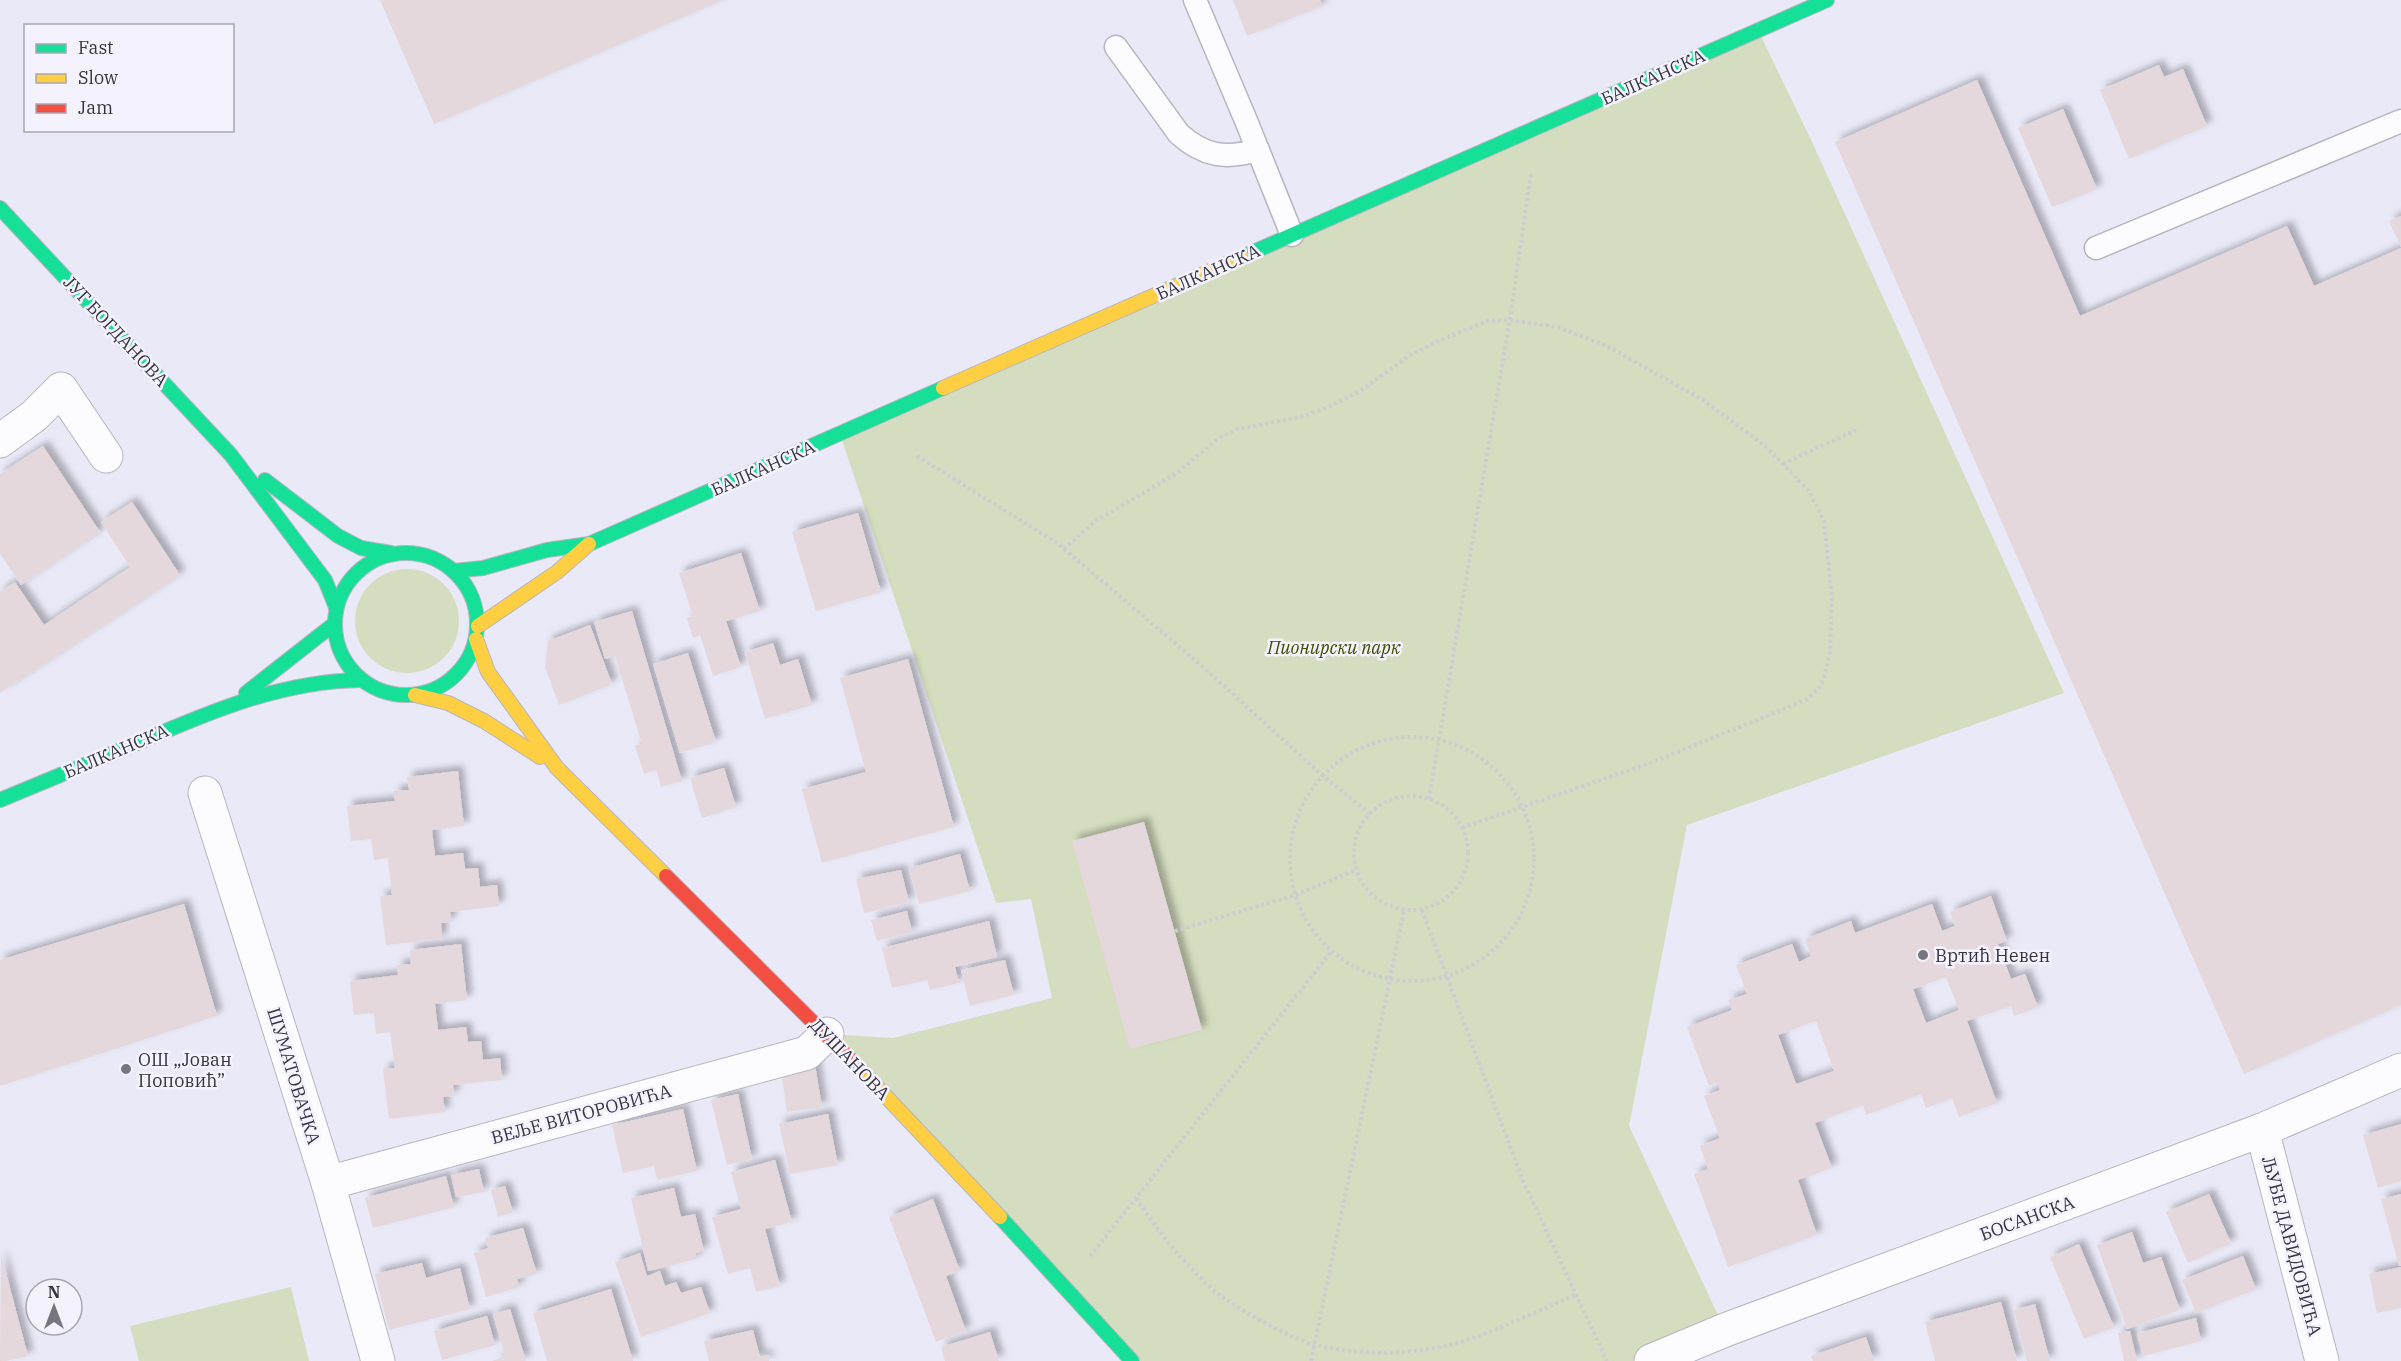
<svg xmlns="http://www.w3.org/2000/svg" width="2401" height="1361" font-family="'IBM Plex Serif',serif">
  <defs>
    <filter id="shadow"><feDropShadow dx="5.5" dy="-5.5" stdDeviation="3" flood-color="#0004"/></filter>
  </defs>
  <rect width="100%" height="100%" fill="#eae9f7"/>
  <g fill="#d5ddc0">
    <polygon points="1758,30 1812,142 2064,693 1687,825 1629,1126 1725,1330 1651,1361 1132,1361 827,1034 893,1038 1052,998 1031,899 996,903 840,434"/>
    <circle cx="407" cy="621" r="52"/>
    <polygon points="291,1287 309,1361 139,1361 130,1326"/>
  </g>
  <g fill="#e4d8dd" fill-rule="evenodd" filter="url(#shadow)">
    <polygon points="380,0 723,0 434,124"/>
    <polygon points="1233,0 1320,0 1322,6 1247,36"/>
    <polygon points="2159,65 2164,77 2183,69 2207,126 2129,159 2100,90"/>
    <polygon points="1977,80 2080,316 2287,226 2314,286 2401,248 2401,1005 2244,1074 1835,142"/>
    <polygon points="2063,109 2097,189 2052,207 2018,128"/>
    <polygon points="2401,216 2401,247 2389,221"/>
    <polygon points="43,446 100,532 21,585 0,554 0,474"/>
    <polygon points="132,502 180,575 0,693 0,592 15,582 44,625 130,567 101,522"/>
    <polygon points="858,513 881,592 816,611 792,532"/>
    <polygon points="741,553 760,611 726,621 741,667 713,676 700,635 693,638 687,618 693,616 679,573"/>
    <polygon points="632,611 682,781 661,787 656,770 644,774 635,746 642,744 615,656 605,659 594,622"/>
    <polygon points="590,625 612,684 559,705 545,667 548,641"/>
    <polygon points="773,643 780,665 798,659 812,705 765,719 745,652"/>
    <polygon points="688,653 716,742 680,753 653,664"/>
    <polygon points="908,659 954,827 822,863 802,789 866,772 840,678"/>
    <polygon points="724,768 736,807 702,818 690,778"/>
    <polygon points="458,771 464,826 432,830 435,856 463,853 465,869 478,868 480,887 497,885 499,906 450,912 451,922 441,923 442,939 386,945 380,896 392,895 388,858 374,860 371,839 351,841 347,806 395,801 394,791 409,790 407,777"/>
    <polygon points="1144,822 1202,1030 1130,1049 1072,841"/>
    <polygon points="960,854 970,891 919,904 909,868"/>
    <polygon points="901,870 909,902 864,913 856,879"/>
    <path d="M1991,896L2007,941L1998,944L2011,979L2025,974L2038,1007L2014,1016L2011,1006L1967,1021L1997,1103L1959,1117L1952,1098L1926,1108L1921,1094L1866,1115L1863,1105L1815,1123L1832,1168L1798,1180L1817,1235L1728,1267L1694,1174L1708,1169L1700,1146L1720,1138L1704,1096L1720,1090L1718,1082L1709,1086L1687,1027L1732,1010L1728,1000L1747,994L1736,965L1792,944L1799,962L1811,956L1805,939L1851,921L1855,933L1932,904L1942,931L1955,926L1950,912ZM1946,977L1959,1010L1926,1023L1913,989ZM1816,1021L1834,1071L1796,1084L1778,1035Z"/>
    <polygon points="184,904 217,1016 0,1086 0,960"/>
    <polygon points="907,911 912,932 877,941 871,920"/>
    <polygon points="989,921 997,957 955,967 959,983 930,990 927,980 892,988 882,948"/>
    <polygon points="461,944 467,1000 435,1004 438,1030 466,1027 468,1042 481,1041 483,1060 500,1058 502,1080 453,1085 454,1096 443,1097 445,1112 389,1119 383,1069 395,1068 390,1032 376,1034 374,1013 354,1015 350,981 398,975 397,965 411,964 410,950"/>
    <polygon points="1005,960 1014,995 970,1006 961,970"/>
    <polygon points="815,1065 822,1107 787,1112 781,1070"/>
    <polygon points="738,1094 752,1159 727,1165 711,1100"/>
    <polygon points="683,1109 697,1171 657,1180 654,1166 623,1173 612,1125"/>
    <polygon points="828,1114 838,1165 790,1174 779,1124"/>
    <polygon points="2401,1124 2401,1181 2378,1188 2363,1135"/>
    <polygon points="775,1160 792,1222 765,1229 780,1286 756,1292 750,1268 728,1274 712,1217 741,1209 731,1172"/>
    <polygon points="479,1169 484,1192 456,1197 451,1175"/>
    <polygon points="446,1176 454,1207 373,1228 365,1198"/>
    <polygon points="505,1186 513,1212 498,1217 491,1190"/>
    <polygon points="674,1188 681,1217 695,1214 704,1251 695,1253 697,1259 648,1271 631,1198"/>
    <polygon points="2209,1194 2231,1243 2188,1263 2166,1212"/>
    <polygon points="2401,1194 2401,1266 2399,1266 2381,1199"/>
    <polygon points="933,1199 960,1271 946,1276 966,1331 936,1342 889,1217"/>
    <polygon points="523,1228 537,1274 517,1279 519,1287 486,1297 474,1253 488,1248 485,1238"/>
    <polygon points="2132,1232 2143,1263 2161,1257 2180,1310 2127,1329 2097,1245"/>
    <polygon points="2079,1244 2114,1327 2084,1339 2050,1257"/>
    <polygon points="640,1253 647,1276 660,1271 665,1286 676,1282 681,1293 701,1287 710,1313 641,1337 615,1262"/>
    <polygon points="1,1254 28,1356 6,1361 0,1361"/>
    <polygon points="2243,1256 2256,1289 2196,1313 2182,1280"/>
    <polygon points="422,1263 426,1278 460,1268 470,1309 389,1330 375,1274"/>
    <polygon points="2401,1267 2401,1308 2377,1313 2369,1274"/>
    <polygon points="611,1289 633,1361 547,1361 533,1313"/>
    <polygon points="2001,1302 2017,1361 1935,1361 1925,1322"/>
    <polygon points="2035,1304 2050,1361 2027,1361 2014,1310"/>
    <polygon points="510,1309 526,1361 492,1361 505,1356 493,1314"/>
    <polygon points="487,1316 495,1345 442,1360 434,1331"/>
    <polygon points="2196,1318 2201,1341 2143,1356 2137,1333"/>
    <polygon points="753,1330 760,1357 768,1355 769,1361 709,1361 704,1341"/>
    <polygon points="2130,1331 2137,1361 2124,1361 2118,1333"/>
    <polygon points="990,1332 999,1361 945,1361 941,1347"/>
    <polygon points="1866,1337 1874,1361 1813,1361 1811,1356"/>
  </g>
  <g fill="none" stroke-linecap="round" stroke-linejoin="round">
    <g stroke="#b6b5c0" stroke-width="25">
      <g id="lane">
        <polyline points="1195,0 1247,123 1292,235"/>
        <path d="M1116,47L1179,134C1205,157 1226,159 1258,150"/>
        <polyline points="2096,248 2401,121"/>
      </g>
    </g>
    <g stroke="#b6b5c0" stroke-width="35">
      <g id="street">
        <polyline points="0,441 34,416 61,389 106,456"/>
        <polyline points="205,793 328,1183 378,1361"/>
        <polyline points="2262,1130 2322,1361"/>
        <polyline points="328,1183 807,1053 827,1034"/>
        <polyline points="1651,1361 1725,1330 2262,1130 2401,1070"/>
      </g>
    </g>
    <g stroke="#b6b5c0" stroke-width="16">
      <g id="fast">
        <polyline points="0,208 231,455 325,580 336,607"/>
        <polyline points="1242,257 1827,0"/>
        <polyline points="265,480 338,536 361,548 391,553"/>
        <circle cx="406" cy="624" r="71"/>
        <polyline points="454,571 483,568 547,550 589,544 943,388"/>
        <polyline points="246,693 334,624"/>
        <path d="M0,800C45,781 90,763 135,744C209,712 281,681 362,680"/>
        <polyline points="1000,1217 1132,1361"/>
      </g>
    </g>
    <g stroke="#b6b5c0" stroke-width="16">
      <g id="slow">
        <polyline points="943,388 1242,257"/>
        <polyline points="478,626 557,572 589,544"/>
        <polyline points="476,639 488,672 557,768 666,876"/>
        <polyline points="415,695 448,703 484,721 540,757"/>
        <polyline points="860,1069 1000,1217"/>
      </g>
    </g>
    <g stroke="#b6b5c0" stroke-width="16">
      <polyline id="jam" points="666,876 860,1069"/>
    </g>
    <g stroke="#cdccd0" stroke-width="4" stroke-dasharray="3 3" stroke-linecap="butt">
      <polyline points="917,456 1057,543 1202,666 1322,775 1370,814"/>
      <polyline points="1783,464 1856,430"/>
      <polyline points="1064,549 1094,522 1177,473 1219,438 1238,429 1301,417 1330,406 1357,393 1409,356 1436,342 1487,321 1509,320 1557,327 1607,346 1703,400 1765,446 1809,491 1824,521 1832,598 1830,653 1825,673 1821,686 1806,700 1653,762 1461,828"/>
      <circle cx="1412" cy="859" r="122"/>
      <circle cx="1411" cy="853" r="57"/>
      <polyline points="1429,799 1511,313 1531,172"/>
      <polyline points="1422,910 1523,1181 1607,1361"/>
      <polyline points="1175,931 1295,895 1356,870"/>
      <path d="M1136,1198C1159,1232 1184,1265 1216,1292C1234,1307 1293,1340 1316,1345C1364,1357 1423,1355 1470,1339C1505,1327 1540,1310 1575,1295"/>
      <polyline points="1090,1256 1331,952"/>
      <polyline points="1311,1361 1404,911"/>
    </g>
    <use href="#lane" stroke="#fcfcfe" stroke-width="22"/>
    <use href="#street" stroke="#fcfcfe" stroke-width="33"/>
    <use href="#fast" stroke="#16e098" stroke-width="14"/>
    <use href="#slow" stroke="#ffcf43" stroke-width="14"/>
    <use href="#jam" stroke="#f24e42" stroke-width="14"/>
  </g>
  <g fill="#767580" stroke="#f4f2fd" stroke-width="2">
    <circle cx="1923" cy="955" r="6"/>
    <circle cx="126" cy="1069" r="6"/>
  </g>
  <g text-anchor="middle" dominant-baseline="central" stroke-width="5" stroke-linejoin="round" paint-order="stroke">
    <g font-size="18" fill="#373640" stroke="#f4f2fd">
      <text transform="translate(1653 77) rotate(-24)">БАЛКАНСКА</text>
      <text transform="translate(1208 272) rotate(-24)">БАЛКАНСКА</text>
      <text transform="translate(116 331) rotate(47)">ЈУГ БОГДАНОВА</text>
      <text transform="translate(763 468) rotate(-24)">БАЛКАНСКА</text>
      <text transform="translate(116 751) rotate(-23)">БАЛКАНСКА</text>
      <text transform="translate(850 1059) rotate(46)">ДУШАНОВА</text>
      <text transform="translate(294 1076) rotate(73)">ШУМАТОВАЧКА</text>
      <text transform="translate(581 1114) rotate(-15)">ВЕЉЕ ВИТОРОВИЋА</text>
      <text transform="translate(2027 1218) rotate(-20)">БОСАНСКА</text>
      <text transform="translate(2292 1246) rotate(75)">ЉУБЕ ДАВИДОВИЋА</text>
    </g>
    <g font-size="18" font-style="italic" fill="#434f02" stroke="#f4f2fd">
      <text x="1334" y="647">Пионирски парк</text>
    </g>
    <g font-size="18" fill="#373640" stroke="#f4f2fd" text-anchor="start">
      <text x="1935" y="955">Вртић Невен</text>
      <text x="138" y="1059">ОШ „Јован<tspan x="138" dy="21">Поповић”</tspan></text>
    </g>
  </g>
  <rect x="24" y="24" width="210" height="108" fill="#f4f2fd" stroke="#a8a7b1" stroke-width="1.5"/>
  <rect x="36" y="44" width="30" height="9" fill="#16e098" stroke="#a8a7b1" stroke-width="1.5"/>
  <text x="78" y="54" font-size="18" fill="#373640">Fast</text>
  <rect x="36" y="74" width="30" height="9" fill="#ffcf43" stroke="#a8a7b1" stroke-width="1.5"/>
  <text x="78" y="84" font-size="18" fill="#373640">Slow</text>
  <rect x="36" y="104" width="30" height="9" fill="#f24e42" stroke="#a8a7b1" stroke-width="1.5"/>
  <text x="78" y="114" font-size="18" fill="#373640">Jam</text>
  <g transform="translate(54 1307)"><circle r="28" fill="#f4f2fd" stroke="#a8a7b1" stroke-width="1.5"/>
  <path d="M0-4.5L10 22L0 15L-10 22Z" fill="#767580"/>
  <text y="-9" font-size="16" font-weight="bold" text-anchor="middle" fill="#373640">N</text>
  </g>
</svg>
